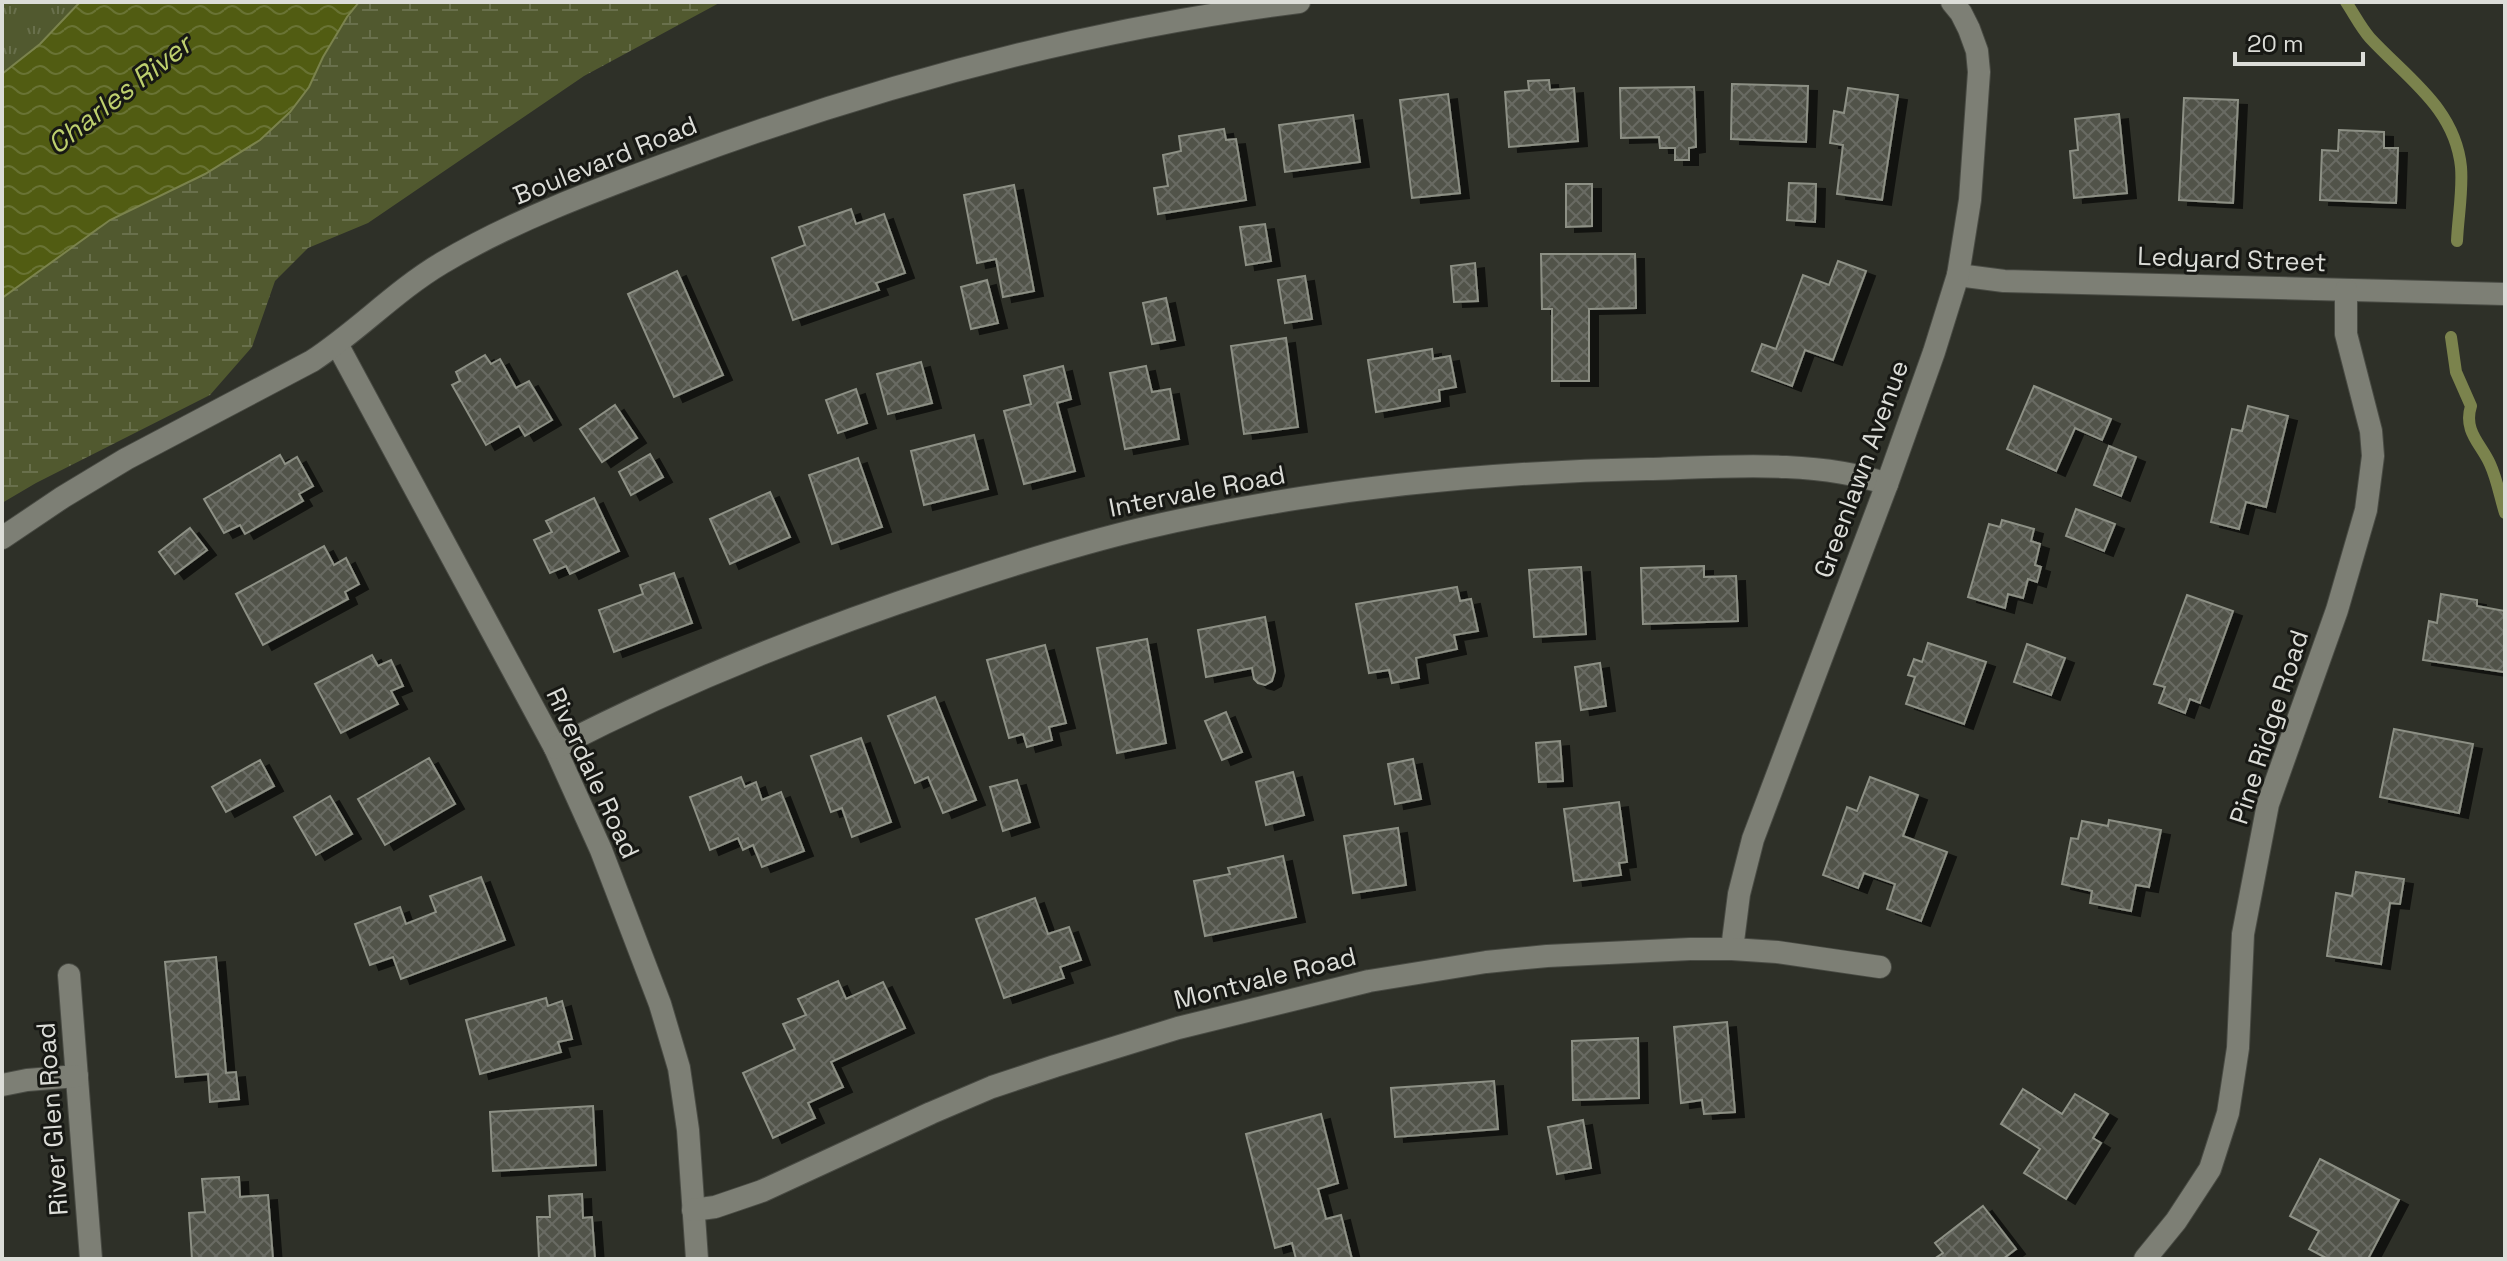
<svg xmlns="http://www.w3.org/2000/svg" width="2507" height="1261" font-family="'Space Grotesk',sans-serif">
  <defs>
    <pattern id="grass-tufts" width="24" height="20" patternUnits="userSpaceOnUse" patternTransform="scale(2)"><rect width="24" height="20" fill="#51592f"/><path d="M3 7l-1-3M5 7V3M7 7l1-3M15 17l-1-3M17 17v-4M19 17l1-3" fill="none" stroke="#69704c"/></pattern>
    <pattern id="wetland-marsh" width="20" height="14" patternUnits="userSpaceOnUse" patternTransform="scale(2)"><rect width="20" height="14" fill="#51592f"/><path d="M1 5h8M5 5V1M11 12h8M15 12V8" fill="none" stroke="#69704c"/></pattern>
    <pattern id="water-waves" width="16" height="10" patternUnits="userSpaceOnUse" patternTransform="scale(2)"><rect width="16" height="10" fill="#515c12"/><path d="M0 5q4-4 8 0t8 0" fill="none" stroke="#697334"/></pattern>
    <pattern id="building-cross-hatch" width="8" height="8" patternUnits="userSpaceOnUse" patternTransform="scale(2)"><rect width="8" height="8" fill="#51534a"/><path d="M0 0l8 8M0 8l8-8" fill="none" stroke="#696b63"/></pattern>
    <filter id="shadow"><feDropShadow dx="9" dy="5" stdDeviation="0" flood-color="#0009"/></filter>
  </defs>
  <rect width="100%" height="100%" fill="#2e3028"/>
  <polygon fill="url(#grass-tufts)" points="2,2 80,2 40,44 2,74"/>
  <polygon fill="url(#wetland-marsh)" points="359,2 721,2 584,76 368,223 308,248 275,281 252,347 210,395 36,483 2,503 2,298 110,220 149,200 290,112 309,87 323,58 347,17"/>
  <polygon fill="url(#water-waves)" stroke="#7b834d" stroke-width="2" points="80,2 359,2 347,17 323,57 309,87 290,112 260,140 205,174 110,220 2,298 2,74 40,44"/>
  <g fill="none" stroke-linecap="round" stroke-linejoin="round">
    <g stroke="#7b834d" stroke-width="12">
      <path d="M2346,2C2354,14 2361,28 2370,38C2407,78 2455,108 2461,167C2463,191 2458,217 2457,241"/>
      <path d="M2451,337L2456,372L2471,406C2463,431 2481,444 2490,464C2497,479 2500,497 2505,513"/>
    </g>
  </g>
  <g fill="url(#building-cross-hatch)" stroke="#8d9085" stroke-width="2" filter="url(#shadow)">
    <polygon points="1549,80 1550,90 1574,88 1578,141 1509,147 1505,92 1529,90 1528,81"/>
    <polygon points="1732,84 1808,86 1806,142 1731,139"/>
    <polygon points="1694,87 1696,147 1689,148 1689,160 1675,160 1675,148 1660,148 1659,137 1621,138 1620,88"/>
    <polygon points="1848,88 1898,95 1882,200 1837,194 1843,145 1830,143 1834,111 1844,113"/>
    <polygon points="1448,94 1460,193 1412,198 1400,100"/>
    <polygon points="2184,98 2238,100 2233,203 2179,200"/>
    <polygon points="2119,114 2127,193 2074,198 2070,151 2078,150 2075,119"/>
    <polygon points="1353,115 1360,162 1285,172 1279,125"/>
    <polygon points="1224,129 1226,140 1236,139 1246,200 1158,214 1154,188 1168,186 1163,155 1181,151 1179,136"/>
    <polygon points="2339,130 2384,132 2384,148 2398,148 2396,203 2320,200 2322,150 2338,151"/>
    <polygon points="1789,183 1816,184 1815,222 1787,220"/>
    <polygon points="1566,184 1592,184 1592,226 1566,227"/>
    <polygon points="1014,185 1034,291 1003,297 996,259 977,263 964,195"/>
    <polygon points="851,209 856,224 884,214 905,273 876,283 879,290 793,320 772,258 805,245 799,227"/>
    <polygon points="1265,224 1271,261 1246,265 1240,227"/>
    <polygon points="1541,254 1635,254 1636,308 1589,309 1589,381 1552,381 1552,309 1542,309"/>
    <polygon points="1838,261 1866,271 1833,360 1805,350 1792,386 1752,371 1762,344 1776,349 1803,275 1829,285"/>
    <polygon points="1475,263 1478,301 1454,302 1451,266"/>
    <polygon points="677,271 723,375 674,397 628,294"/>
    <polygon points="1305,276 1312,319 1285,323 1278,280"/>
    <polygon points="987,280 998,323 971,329 961,287"/>
    <polygon points="1166,298 1175,340 1152,344 1143,303"/>
    <polygon points="1286,338 1298,427 1244,434 1231,346"/>
    <polygon points="1432,349 1433,359 1450,356 1456,387 1439,390 1440,401 1376,412 1368,360"/>
    <polygon points="485,355 491,364 500,359 516,388 529,381 552,420 525,436 519,426 486,445 452,385 460,381 456,372"/>
    <polygon points="921,362 932,403 888,414 877,374"/>
    <polygon points="1063,366 1071,399 1057,403 1075,471 1024,484 1004,411 1031,404 1024,376"/>
    <polygon points="1146,366 1152,392 1170,389 1179,439 1125,449 1110,373"/>
    <polygon points="2034,386 2111,419 2102,440 2075,428 2056,471 2007,449"/>
    <polygon points="856,389 867,423 838,433 826,400"/>
    <polygon points="615,405 637,438 602,462 580,429"/>
    <polygon points="2248,406 2288,416 2266,507 2246,502 2239,529 2211,522 2232,429 2242,431"/>
    <polygon points="974,435 988,489 924,505 911,451"/>
    <polygon points="2109,446 2136,457 2121,496 2094,485"/>
    <polygon points="650,454 663,477 631,495 619,472"/>
    <polygon points="280,455 285,464 297,457 313,486 299,494 303,501 245,534 240,525 224,533 204,499"/>
    <polygon points="858,458 882,527 832,544 809,475"/>
    <polygon points="770,492 790,537 730,564 710,519"/>
    <polygon points="594,498 619,551 570,574 566,566 550,573 534,540 552,532 546,521"/>
    <polygon points="2076,509 2115,524 2104,551 2066,536"/>
    <polygon points="2002,520 2034,529 2031,541 2040,544 2035,565 2041,567 2037,582 2028,579 2023,598 2008,594 2005,608 1968,597 1989,524 2000,527"/>
    <polygon points="190,528 207,550 175,574 159,552"/>
    <polygon points="324,546 334,565 346,558 359,584 345,592 348,599 263,645 236,594"/>
    <polygon points="1704,566 1704,577 1736,576 1738,621 1643,624 1641,568"/>
    <polygon points="1581,567 1586,634 1534,637 1529,570"/>
    <polygon points="674,573 692,623 614,652 599,610 643,594 640,585"/>
    <polygon points="1457,587 1460,601 1471,599 1478,631 1454,635 1457,649 1416,658 1419,678 1392,683 1389,670 1369,673 1356,604"/>
    <polygon points="2441,594 2477,600 2477,606 2505,611 2504,672 2423,660 2429,621 2437,623"/>
    <polygon points="2187,595 2233,611 2200,703 2190,699 2185,713 2159,703 2165,687 2154,684"/>
    <polygon points="1265,617 1275,671 1272,681 1265,685 1258,683 1254,679 1252,668 1206,677 1198,630"/>
    <polygon points="1147,639 1166,743 1117,753 1097,648"/>
    <polygon points="1928,643 1986,662 1964,724 1906,704 1915,677 1908,675 1914,659 1922,662"/>
    <polygon points="2027,644 2065,658 2051,695 2014,682"/>
    <polygon points="1045,645 1066,723 1049,727 1052,740 1027,747 1023,734 1009,738 987,660"/>
    <polygon points="372,655 378,666 391,660 403,686 391,691 398,704 341,733 315,684"/>
    <polygon points="1600,663 1606,706 1581,710 1575,667"/>
    <polygon points="935,697 976,800 943,813 928,777 915,783 888,716"/>
    <polygon points="1226,712 1242,752 1222,760 1205,721"/>
    <polygon points="2394,729 2473,744 2459,813 2380,797"/>
    <polygon points="861,738 891,822 852,837 842,808 831,812 811,756"/>
    <polygon points="1560,741 1563,781 1539,782 1536,743"/>
    <polygon points="429,758 455,804 385,845 358,799"/>
    <polygon points="1413,759 1421,799 1395,804 1388,764"/>
    <polygon points="260,760 274,786 226,812 212,787"/>
    <polygon points="1293,772 1304,815 1266,825 1256,782"/>
    <polygon points="741,777 745,787 756,782 762,800 781,792 804,851 762,867 753,845 743,850 738,838 710,850 690,797"/>
    <polygon points="1870,777 1918,795 1903,836 1947,852 1921,921 1887,909 1895,884 1864,873 1858,888 1823,875 1847,807 1857,811"/>
    <polygon points="1017,780 1030,822 1003,831 990,787"/>
    <polygon points="330,796 352,834 316,855 294,817"/>
    <polygon points="1619,802 1627,862 1619,863 1621,875 1574,881 1564,809"/>
    <polygon points="2109,820 2161,830 2149,887 2136,885 2131,911 2090,903 2092,891 2062,884 2071,838 2078,839 2082,821 2108,826"/>
    <polygon points="1398,828 1406,885 1353,893 1344,836"/>
    <polygon points="1283,856 1296,917 1205,936 1194,881 1230,874 1228,868"/>
    <polygon points="2356,872 2404,879 2400,904 2390,903 2381,964 2327,956 2336,893 2352,896"/>
    <polygon points="481,877 505,940 401,979 393,957 370,965 355,924 400,907 406,924 436,912 430,896"/>
    <polygon points="1035,898 1048,934 1069,927 1081,960 1060,967 1064,978 1004,998 976,919"/>
    <polygon points="216,957 226,1073 236,1072 239,1099 210,1102 208,1074 176,1077 165,962"/>
    <polygon points="838,981 846,999 883,982 905,1028 831,1062 843,1087 808,1103 815,1118 773,1138 743,1073 795,1049 783,1024 806,1015 798,999"/>
    <polygon points="546,998 548,1006 562,1001 572,1039 558,1042 561,1052 480,1074 466,1020"/>
    <polygon points="1727,1022 1735,1112 1704,1114 1702,1100 1681,1103 1674,1027"/>
    <polygon points="1638,1038 1639,1098 1573,1100 1572,1041"/>
    <polygon points="1494,1081 1498,1129 1395,1137 1391,1088"/>
    <polygon points="2023,1089 2062,1114 2075,1094 2108,1114 2093,1138 2101,1143 2066,1199 2024,1173 2040,1149 2001,1124"/>
    <polygon points="593,1106 596,1165 493,1171 490,1112"/>
    <polygon points="1321,1114 1338,1183 1318,1189 1326,1219 1341,1215 1352,1259 1296,1259 1292,1243 1275,1248 1246,1134"/>
    <polygon points="1583,1120 1591,1168 1557,1174 1548,1127"/>
    <polygon points="2320,1159 2399,1200 2368,1259 2328,1259 2309,1249 2319,1231 2290,1216"/>
    <polygon points="239,1177 240,1197 268,1195 273,1259 192,1259 189,1213 205,1212 202,1179"/>
    <polygon points="582,1194 583,1218 592,1217 595,1259 539,1259 537,1217 550,1217 549,1196"/>
    <polygon points="1983,1206 2016,1249 2003,1259 1934,1259 1943,1253 1935,1243"/>
  </g>
  <g fill="none" stroke-linecap="round" stroke-linejoin="round">
    <g stroke="#494b44" stroke-width="24">
      <g id="minor">
        <polyline points="1958,275 2004,281 2505,294"/>
        <polyline points="337,344 555,748 601,850 660,1004 679,1068 688,1130 697,1259"/>
        <path d="M2,538L63,497L126,459L312,361C358,331 395,291 442,263C516,219 599,189 680,159C880,85 1088,29 1299,2"/>
        <path d="M555,748C681,683 811,631 945,587C1011,565 1077,544 1145,528C1309,490 1478,472 1647,469C1722,467 1816,459 1887,484"/>
        <polyline points="1732,949 1739,894 1753,839 1887,484 1934,352 1958,275 1970,200 1979,72 1977,51 1969,29 1961,13 1952,2"/>
        <polyline points="69,975 91,1259"/>
        <polyline points="2,1085 27,1080 77,1076"/>
        <polyline points="693,1210 715,1207 762,1191 931,1113 992,1087 1055,1066 1178,1028 1369,981 1486,962 1547,956 1690,949 1732,949 1777,952 1880,967"/>
        <polyline points="2145,1259 2176,1221 2210,1169 2228,1113 2238,1048 2243,934 2268,804 2337,610 2366,510 2373,456 2371,431 2346,334 2346,290"/>
      </g>
    </g>
    <use href="#minor" stroke="#7d7f75" stroke-width="22"/>
  </g>
  <g text-anchor="middle" dominant-baseline="central" stroke-width="6" stroke-linejoin="round" paint-order="stroke">
    <g font-size="26" fill="#dcddd8" stroke="#171814">
      <text transform="translate(605 160) rotate(-22)">Boulevard Road</text>
      <text transform="translate(2232 259) rotate(2)">Ledyard Street</text>
      <text transform="translate(1861 469) rotate(-70)">Greenlawn Avenue</text>
      <text transform="translate(1197 491) rotate(-11)">Intervale Road</text>
      <text transform="translate(2269 727) rotate(-72)">Pine Ridge Road</text>
      <text transform="translate(593 773) rotate(65)">Riverdale Road</text>
      <text transform="translate(1265 978) rotate(-14)">Montvale Road</text>
      <text transform="translate(52 1119) rotate(-94)">River Glen Road</text>
    </g>
    <g font-size="28" font-style="italic" fill="#bed06e" stroke="#171814">
      <text transform="translate(119 94) rotate(-38)">Charles River</text>
    </g>
  </g>
  <rect width="2507" height="1261" fill="none" stroke="#dcddd8" stroke-width="8"/>
  <path d="M2235 52v12h128v-12" fill="none" stroke="#dcddd8" stroke-width="4"/>
  <text x="2247" y="52" font-size="24" fill="#dcddd8" stroke="#171814" stroke-width="6" paint-order="stroke">20 m</text>
</svg>
